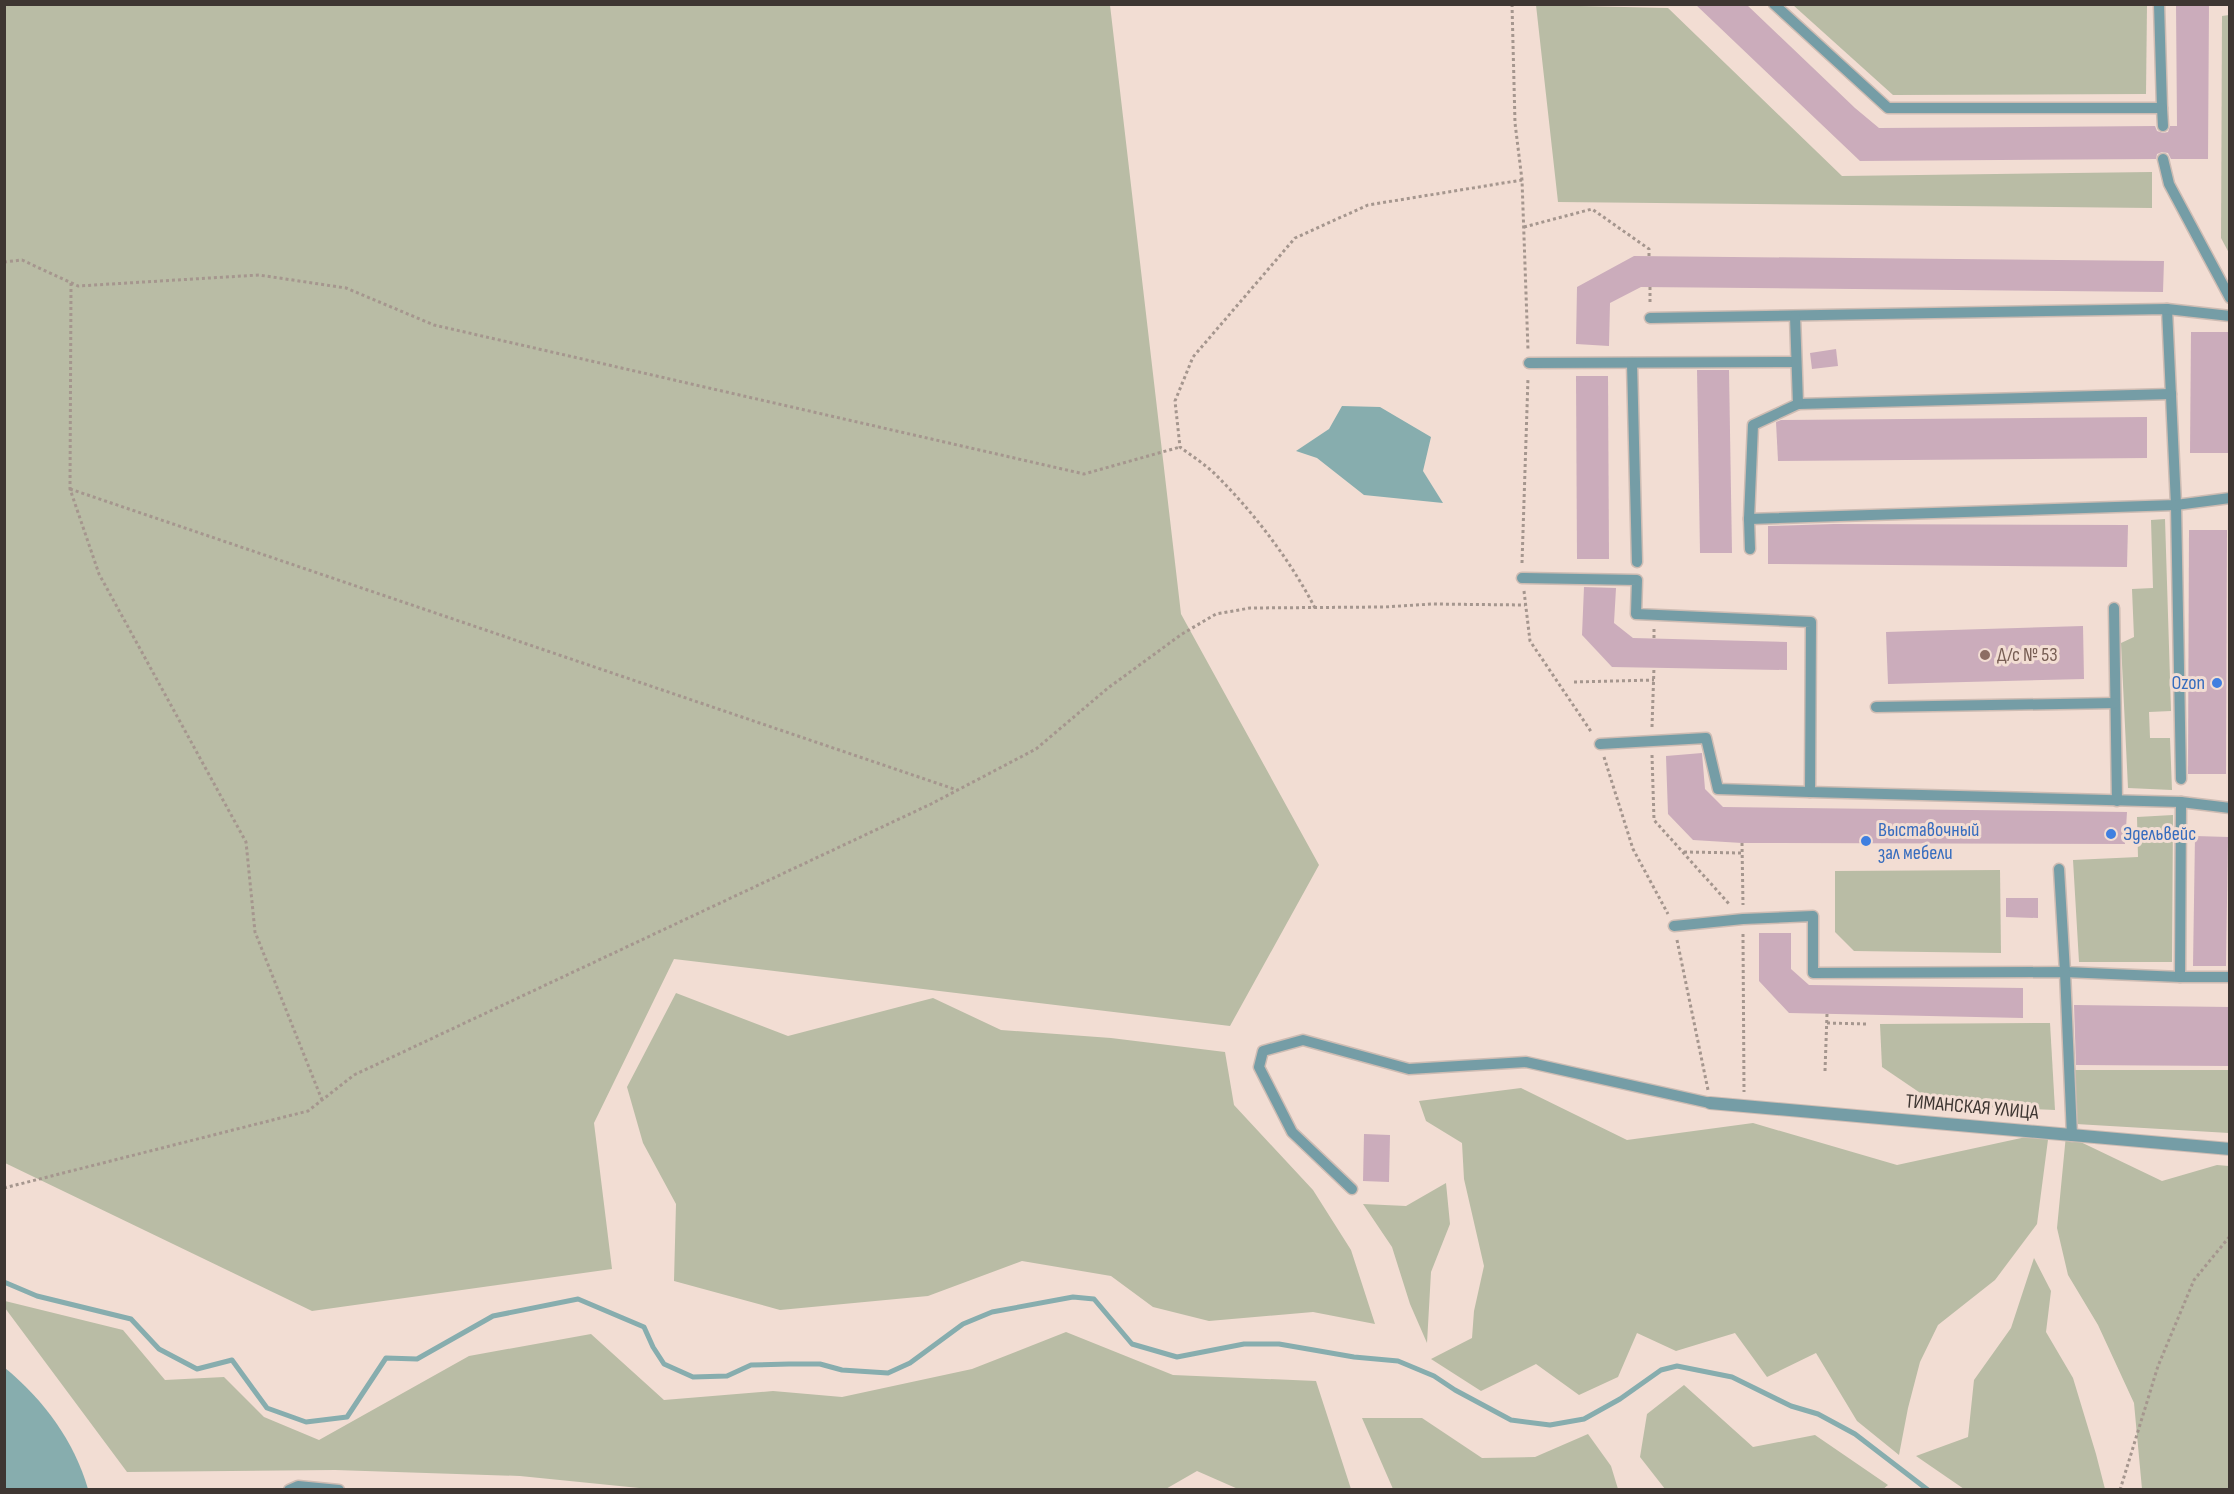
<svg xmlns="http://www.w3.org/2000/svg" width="2234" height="1494" font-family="'Sofia Sans Condensed',sans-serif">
  <rect width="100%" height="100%" fill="#f2ddd3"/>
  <g fill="#b9bca5">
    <polygon points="4,5 1110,5 1181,614 1319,865 1230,1026 674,959 594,1123 612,1269 312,1311 5,1163"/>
    <polygon points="1536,5 1668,8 1842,176 2152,172 2152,208 1558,202"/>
    <polygon points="1793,5 2147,5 2146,94 1893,95"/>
    <polygon points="2229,15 2230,15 2229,253 2221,238 2222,16"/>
    <polygon points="2165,519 2171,711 2149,712 2150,738 2170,738 2172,790 2128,788 2121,643 2134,637 2132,589 2153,588 2151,520"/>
    <polygon points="2173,815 2172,962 2079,962 2073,860 2138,857 2137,817"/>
    <polygon points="2000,870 2001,953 1854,951 1835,932 1835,871"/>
    <polygon points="676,993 788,1036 933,998 1001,1030 1111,1038 1225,1052 1234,1105 1313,1190 1351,1250 1375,1324 1313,1312 1209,1321 1153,1307 1111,1276 1022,1261 928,1296 780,1310 674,1281 676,1204 643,1143 627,1087"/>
    <polygon points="2050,1023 2055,1110 1938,1105 1882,1067 1880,1024"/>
    <polygon points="2075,1070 2229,1070 2229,1133 2076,1124"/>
    <polygon points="1521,1088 1627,1140 1753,1123 1897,1165 2049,1132 2037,1224 1995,1280 1938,1325 1920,1362 1908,1408 1899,1455 1857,1421 1816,1353 1767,1377 1735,1333 1676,1351 1637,1333 1618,1377 1579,1395 1536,1364 1481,1391 1431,1359 1472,1338 1474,1311 1484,1266 1464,1179 1462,1143 1426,1121 1419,1101"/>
    <polygon points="2066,1135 2162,1181 2217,1165 2229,1166 2229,1489 2142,1489 2134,1403 2098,1325 2068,1275 2057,1228"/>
    <polygon points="1446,1183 1450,1224 1431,1272 1427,1343 1410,1304 1392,1247 1363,1204 1406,1206"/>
    <polygon points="2034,1258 2051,1291 2046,1332 2073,1378 2096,1454 2105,1489 1964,1489 1916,1456 1968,1437 1974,1380 2011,1328"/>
    <polygon points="5,1301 123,1330 165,1380 224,1377 264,1417 319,1440 469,1356 591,1334 664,1400 773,1391 842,1397 972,1369 1066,1332 1173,1375 1316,1381 1351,1489 1238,1489 1197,1471 1164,1490 659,1490 520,1476 335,1470 127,1472 5,1308"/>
    <polygon points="1684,1385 1753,1447 1815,1435 1888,1485 1882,1490 1665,1489 1640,1457 1647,1414"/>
    <polygon points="1362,1418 1422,1418 1482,1458 1535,1457 1588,1434 1611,1466 1618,1489 1393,1489"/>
  </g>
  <g fill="#87adae">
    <polygon points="1342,406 1380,407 1431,437 1423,471 1443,503 1364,495 1317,458 1296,451 1329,429"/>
    <path d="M5,1368C44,1400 74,1441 88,1489H5Z"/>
  </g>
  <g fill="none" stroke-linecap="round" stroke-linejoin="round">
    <polyline stroke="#87adae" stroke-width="5" points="4,1282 37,1296 131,1319 159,1349 197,1369 232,1360 267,1408 306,1422 347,1417 386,1358 417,1359 493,1316 578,1299 644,1327 653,1347 664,1364 693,1377 727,1376 751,1365 789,1364 820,1364 842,1370 888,1373 910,1363 963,1324 992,1312 1073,1297 1094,1299 1132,1344 1177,1357 1244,1344 1279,1344 1354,1357 1398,1361 1434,1376 1455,1390 1511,1420 1550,1425 1584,1419 1620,1399 1661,1370 1677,1366 1732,1377 1791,1406 1818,1414 1855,1434 1928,1490"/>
  </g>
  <g fill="#cbacbb">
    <polygon points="1695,4 1746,4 1855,108 1879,128 2155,126 2157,131 2163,133 2168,132 2170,126 2177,126 2176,4 2209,4 2208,159 2171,159 2168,153 2162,152 2157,154 2156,159 1860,161"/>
    <polygon points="1634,256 2164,261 2163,292 1641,287 1610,303 1609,346 1576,344 1577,287"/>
    <polygon points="2191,332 2229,332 2228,453 2190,453"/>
    <polygon points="1836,349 1838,366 1812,369 1810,353"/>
    <polygon points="1697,370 1729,370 1732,553 1700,553"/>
    <polygon points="1576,376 1608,376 1609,559 1577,559"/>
    <polygon points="2147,417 2147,458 1778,461 1776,422 1781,420"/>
    <polygon points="1834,524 2128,525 2127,567 1768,564 1768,526"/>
    <polygon points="2189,530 2227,530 2226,774 2188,774"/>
    <polygon points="1584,587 1616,588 1614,623 1633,638 1787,642 1787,670 1612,667 1582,635"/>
    <polygon points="2083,626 2084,679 1888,684 1886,632"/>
    <polygon points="1702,753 1705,789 1723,807 2127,812 2125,844 1742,843 1693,840 1668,814 1666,756"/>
    <polygon points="2195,836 2228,837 2226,966 2193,966"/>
    <polygon points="2006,898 2038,898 2038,918 2006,917"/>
    <polygon points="1759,933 1791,933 1791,969 1809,985 2023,988 2023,1018 1789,1013 1759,981"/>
    <polygon points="2074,1005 2229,1007 2229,1066 2076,1065"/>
    <polygon points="1364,1134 1390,1135 1389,1182 1363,1181"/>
  </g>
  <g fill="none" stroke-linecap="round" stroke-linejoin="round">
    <g stroke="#cebcb3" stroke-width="13">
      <g id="lane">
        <polyline points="1774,4 1888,108 2162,108 2159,4"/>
        <polyline points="2162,108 2163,126"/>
        <polyline points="2163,159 2169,184 2230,298"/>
        <polyline points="2167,309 2176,505 2181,779"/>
        <polyline points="1650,318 2167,309 2230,316"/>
        <polyline points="1529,363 1796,362"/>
        <polyline points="1632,363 1637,562"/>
        <polyline points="1798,404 2171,394"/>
        <polyline points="1749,519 2176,505 2230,498"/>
        <polyline points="1750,549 1749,519 1753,425 1798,404 1795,316"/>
        <polyline points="1522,578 1637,580 1636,614 1811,622 1810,792 2181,802"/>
        <polyline points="2114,608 2117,801"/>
        <polyline points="1876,707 2115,703"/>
        <polyline points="1600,744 1706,738 1718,789 1810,792"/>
        <polyline points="2059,869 2065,972 2180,977 2230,977"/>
        <polyline points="1674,926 1743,919 1813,916 1813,973 2065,972 2072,1136"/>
        <polyline points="2180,977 2181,802 2230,808"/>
        <polyline points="1352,1189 1292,1132 1259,1067 1263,1051 1303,1040 1409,1069 1526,1062 1710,1103"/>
        <polyline points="289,1490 298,1486 339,1490"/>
      </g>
    </g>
    <g stroke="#cebcb3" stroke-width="14">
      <polyline id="street" points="1710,1103 2230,1149"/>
    </g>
    <g stroke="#a5968e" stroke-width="3" stroke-dasharray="3 3" stroke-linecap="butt">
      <polyline points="1512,4 1515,123 1522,180 1528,350"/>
      <polyline points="1524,227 1592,209 1649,249 1649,256"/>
      <polyline points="4,262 22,260 78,286 259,275 346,288 434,325 1084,474 1180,447"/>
      <polyline points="71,283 70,489 99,574 246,842 255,932 322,1100"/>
      <polyline points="1650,287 1650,303"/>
      <polyline points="70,489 957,790"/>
      <polyline points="1522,563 1528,378"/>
      <polyline points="1524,591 1530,641 1592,733"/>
      <path d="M1315,608C1290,560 1255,514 1216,475C1206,465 1192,456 1180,447L1175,401L1193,357L1295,238L1368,205L1522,180"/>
      <polyline points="1654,638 1654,629"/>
      <polyline points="1574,682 1654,680"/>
      <polyline points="1652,727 1654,667"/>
      <polyline points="1652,755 1654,820 1730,905"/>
      <polyline points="1604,757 1633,849 1668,914"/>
      <polyline points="1742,843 1743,905"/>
      <polyline points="1684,852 1742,853"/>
      <polyline points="1743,934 1744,1092"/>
      <polyline points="1677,940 1708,1090"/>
      <polyline points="1827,1023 1867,1024"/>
      <polyline points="1825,1071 1827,1014"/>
      <polyline points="4,1188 308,1111 354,1075 931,804 1036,749 1108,688 1182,634 1216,614 1250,608 1384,607 1432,604 1525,605"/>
      <polyline points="2120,1490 2158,1366 2194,1280 2230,1236"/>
    </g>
    <use href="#lane" stroke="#759da6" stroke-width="10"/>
    <use href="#street" stroke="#759da6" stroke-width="12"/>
  </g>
  <circle fill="#8d6e63" stroke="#f2ddd3" stroke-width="2" cx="1985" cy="655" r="6"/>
  <g fill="#3f7fe0" stroke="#f2ddd3" stroke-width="2">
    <circle cx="2217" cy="683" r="6"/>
    <circle cx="2111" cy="834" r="6"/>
    <circle cx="1866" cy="841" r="6"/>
  </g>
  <g text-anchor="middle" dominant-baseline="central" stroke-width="6" stroke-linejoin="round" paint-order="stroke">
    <g font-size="20" fill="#785e54" stroke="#f2ddd3" text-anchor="start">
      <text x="1997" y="655">Д/с № 53</text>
    </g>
    <g font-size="20" fill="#366cbe" stroke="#f2ddd3" text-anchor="start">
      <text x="2205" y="683" text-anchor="end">Ozon</text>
      <text x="1878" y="830">Выставочный<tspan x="1878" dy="23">зал мебели</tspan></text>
      <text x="2123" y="834">Эдельвейс</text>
    </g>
    <g font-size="20" fill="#3e3632" stroke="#f2ddd3">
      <text transform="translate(1972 1107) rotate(5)">ТИМАНСКАЯ УЛИЦА</text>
    </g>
  </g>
  <rect width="2234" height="1494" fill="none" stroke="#3e3632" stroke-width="12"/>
</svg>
